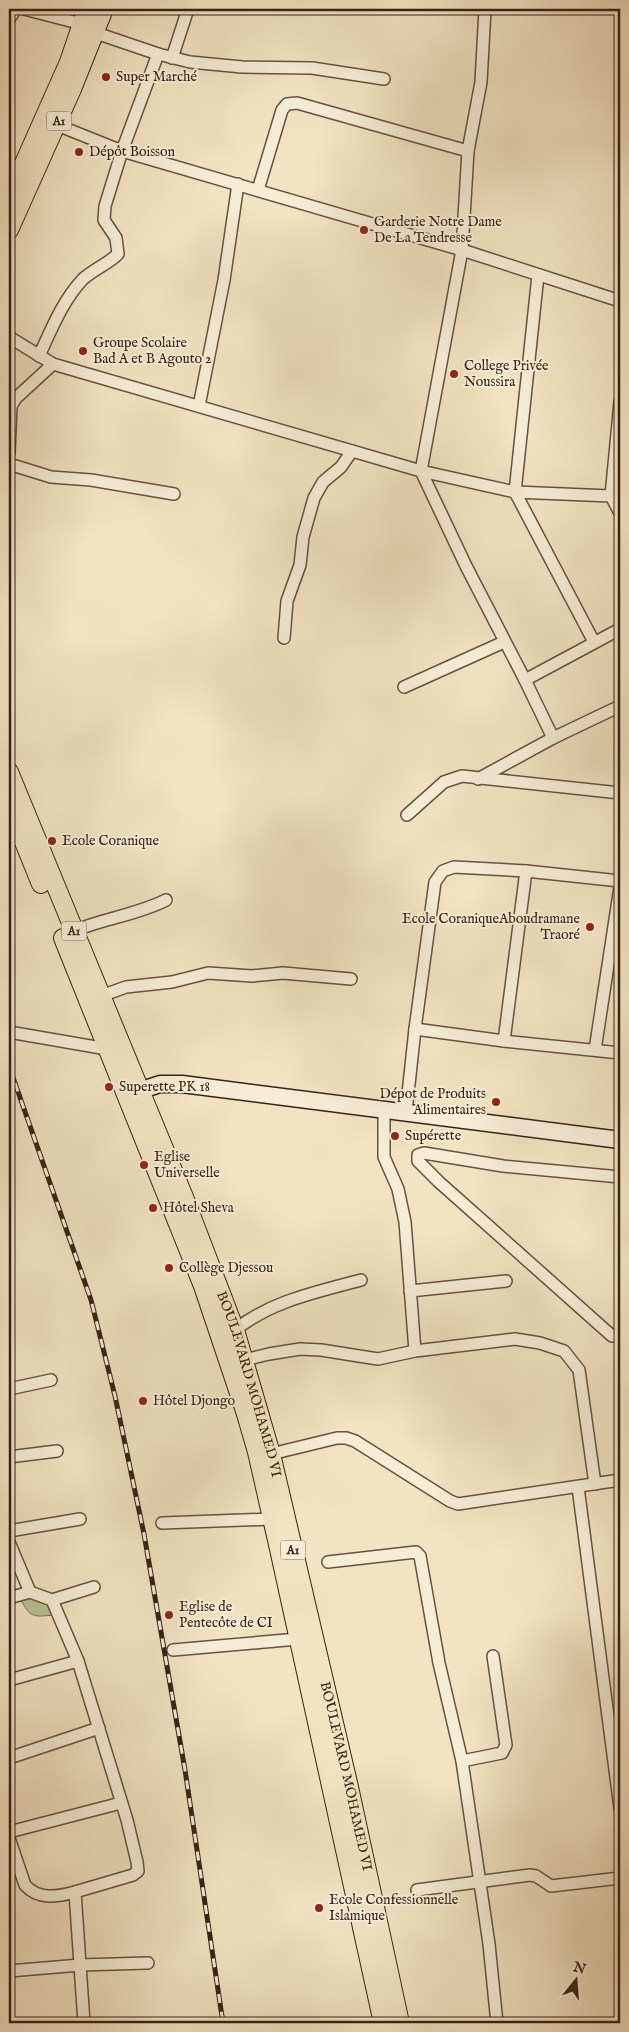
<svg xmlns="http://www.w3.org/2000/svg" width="629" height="2032" font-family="'IM FELL English',serif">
  <rect width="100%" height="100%" fill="#f2e3c2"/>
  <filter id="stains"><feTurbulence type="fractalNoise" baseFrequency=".004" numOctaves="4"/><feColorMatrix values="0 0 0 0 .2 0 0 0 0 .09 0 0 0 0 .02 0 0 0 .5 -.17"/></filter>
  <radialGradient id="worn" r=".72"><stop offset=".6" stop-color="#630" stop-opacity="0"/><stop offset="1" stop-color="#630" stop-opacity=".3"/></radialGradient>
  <path fill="#b8c495" stroke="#777256" d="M30,1595L50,1604L54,1615C33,1617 30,1618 20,1598Z"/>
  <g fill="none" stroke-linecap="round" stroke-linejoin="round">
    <g stroke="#655241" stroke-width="14">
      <g id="street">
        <polyline points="24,9 82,24"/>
        <polyline points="485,9 481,82 468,151 462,250 421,471 466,566 525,680 553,738"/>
        <polyline points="9,19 16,9"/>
        <polyline points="96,33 158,54 190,62 242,67 312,68 384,79"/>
        <polyline points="172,58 188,9"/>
        <polyline points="57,125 122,151 462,250 620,301"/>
        <polyline points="258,190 282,110 287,104 297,103 468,151"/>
        <polyline points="538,275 515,492 594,642"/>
        <polyline points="9,337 53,364 421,471 515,492 611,496"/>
        <path d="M39,356C51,330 63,300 83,279C94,269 108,264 118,254L116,238L104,220L105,206L122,151L158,54"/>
        <polyline points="620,402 611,496 620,513"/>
        <polyline points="199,406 224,280 238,184"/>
        <polyline points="9,453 11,406 16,398 53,364"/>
        <polyline points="9,464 51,477 91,480 174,494"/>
        <polyline points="284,638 287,601 300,565 303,537 314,498 323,482 341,467 352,451"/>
        <polyline points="525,680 620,629"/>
        <polyline points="404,687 504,642"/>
        <polyline points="478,779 553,738 620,706"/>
        <polyline points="407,815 444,782 462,776 620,793"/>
        <path d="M74,931C104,918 137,915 166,900"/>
        <polyline points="101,996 126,987 172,982 208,973 252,976 283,973 351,979"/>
        <polyline points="415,1029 504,1041 620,1053"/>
        <polyline points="9,1032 113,1050"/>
        <polyline points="504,1041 526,871"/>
        <polyline points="595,1050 620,887"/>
        <polyline points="384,1110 384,1157 398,1189 405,1222 415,1351"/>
        <polyline points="406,1112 415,1029 435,882 443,871 454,867 526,871 620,881"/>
        <polyline points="410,1291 506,1281"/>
        <path d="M235,1330C271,1301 317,1292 361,1280"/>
        <polyline points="612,1336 439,1182 418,1161 418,1155 424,1153 503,1166 620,1177"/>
        <polyline points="244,1360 269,1354 300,1349 321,1350 378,1359 415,1351 515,1339 540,1343 564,1351 579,1370 595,1484"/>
        <polyline points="9,1389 51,1380"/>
        <polyline points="271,1454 337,1438 346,1438 355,1441 450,1501 458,1504 620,1480"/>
        <polyline points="9,1457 57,1451"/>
        <polyline points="578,1487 620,1808"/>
        <polyline points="162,1523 272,1519"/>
        <polyline points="9,1531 80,1519"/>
        <polyline points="9,1542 30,1592 52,1600 78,1661 127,1820 137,1862 138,1871 133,1875 75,1892 84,2023"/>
        <polyline points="328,1562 416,1552 420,1556 439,1663 462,1761 489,1944 497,2023"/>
        <polyline points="9,1598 30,1592"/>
        <polyline points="52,1600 94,1587"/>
        <polyline points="173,1650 298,1639"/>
        <polyline points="9,1680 78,1661"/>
        <polyline points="9,1758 99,1728"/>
        <polyline points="462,1761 502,1753 506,1745 493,1656"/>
        <polyline points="9,1832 121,1803"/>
        <path d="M9,1838L25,1885C38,1900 57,1897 75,1892"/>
        <polyline points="417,1890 530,1875 536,1876 551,1886 620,1878"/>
        <polyline points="9,1971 80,1965 148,1963"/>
      </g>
    </g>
    <g stroke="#362116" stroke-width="19">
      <polyline id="secondary" points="127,1095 160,1084 182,1084 620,1140"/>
    </g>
    <g stroke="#362116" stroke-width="20">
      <g id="primary">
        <polyline points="9,197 69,62 87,9"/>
        <polyline points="9,230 72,89 104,9"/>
        <path id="s1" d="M9,772L186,1202L235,1330L271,1454L349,1787L400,2023"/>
        <polyline points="9,805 41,884"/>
        <polyline points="63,938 203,1286 246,1414 257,1452 279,1549 383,2023"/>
      </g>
    </g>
    <use href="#street" stroke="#f7edd7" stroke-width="11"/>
    <use href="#secondary" stroke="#f7edd7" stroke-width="16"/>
    <use href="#primary" stroke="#f2e3c2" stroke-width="18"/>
    <g stroke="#362116" stroke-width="5">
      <polyline id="rail" points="9,1066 91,1300 115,1396 144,1534 185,1770 223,2023"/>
    </g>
    <use href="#rail" stroke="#f7edd7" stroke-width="3" stroke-dasharray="9" stroke-linecap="butt"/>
  </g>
  <g fill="#8f2418" stroke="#f7edd7" stroke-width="2">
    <circle cx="106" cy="77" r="5"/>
    <circle cx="79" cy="152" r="5"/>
    <circle cx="364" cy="230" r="5"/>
    <circle cx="83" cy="351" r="5"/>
    <circle cx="454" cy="374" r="5"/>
    <circle cx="52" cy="841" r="5"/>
    <circle cx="590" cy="927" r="5"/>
    <circle cx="109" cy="1087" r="5"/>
    <circle cx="496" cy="1102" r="5"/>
    <circle cx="395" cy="1136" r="5"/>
    <circle cx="144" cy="1165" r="5"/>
    <circle cx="153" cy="1208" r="5"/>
    <circle cx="169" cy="1268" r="5"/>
    <circle cx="143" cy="1401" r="5"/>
    <circle cx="169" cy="1615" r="5"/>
    <circle cx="319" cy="1908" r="5"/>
  </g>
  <g text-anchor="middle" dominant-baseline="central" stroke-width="4" stroke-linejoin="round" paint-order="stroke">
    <g fill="#f7edd7" stroke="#705e50" stroke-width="1">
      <rect x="46.5" y="111.5" width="25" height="19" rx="4"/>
      <rect x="61.5" y="921.5" width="25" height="19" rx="4"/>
      <rect x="280.5" y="1540.5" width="25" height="19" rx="4"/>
    </g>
    <g font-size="12" font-weight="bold" fill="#362116">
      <text x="59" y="121">A1</text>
      <text x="74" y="931">A1</text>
      <text x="293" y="1550">A1</text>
    </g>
    <g font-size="14" fill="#362116" stroke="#f7edd7" text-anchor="start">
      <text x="116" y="77">Super Marché</text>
      <text x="89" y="152">Dépôt Boisson</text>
      <text x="374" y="222">Garderie Notre Dame<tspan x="374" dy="16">De La Tendresse</tspan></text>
      <text x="93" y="343">Groupe Scolaire<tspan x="93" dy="16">Bad A et B Agouto 2</tspan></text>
      <text x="464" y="366">College Privée<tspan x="464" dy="16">Noussira</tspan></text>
      <text x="62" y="841">Ecole Coranique</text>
      <text x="580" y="919" text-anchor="end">Ecole CoraniqueAboudramane<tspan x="580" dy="16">Traoré</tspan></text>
      <text x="119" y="1087">Superette PK 18</text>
      <text x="486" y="1094" text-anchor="end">Dépot de Produits<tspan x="486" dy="16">Alimentaires</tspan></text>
      <text x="405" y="1136">Supérette</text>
      <text x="154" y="1157">Eglise<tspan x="154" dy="16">Universelle</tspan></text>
      <text x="163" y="1208">Hôtel Sheva</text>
      <text x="179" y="1268">Collège Djessou</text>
      <text x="153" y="1401">Hôtel Djongo</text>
      <text x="179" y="1607">Eglise de<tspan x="179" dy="16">Pentecôte de CI</tspan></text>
      <text x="329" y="1900">Ecole Confessionnelle<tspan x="329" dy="16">Islamique</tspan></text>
    </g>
    <g font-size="14" fill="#362116" stroke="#f7edd7">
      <text stroke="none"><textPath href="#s1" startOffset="658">BOULEVARD MOHAMED VI</textPath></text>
      <text stroke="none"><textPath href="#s1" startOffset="1062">BOULEVARD MOHAMED VI</textPath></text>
    </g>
  </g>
  <rect width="629" height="2032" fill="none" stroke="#f2e3c2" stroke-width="30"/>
  <rect x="10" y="10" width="609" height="2012" fill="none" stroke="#362116" stroke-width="2.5"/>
  <rect x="15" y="15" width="599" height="2002" fill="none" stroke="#362116"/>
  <g transform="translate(576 1980) rotate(17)" stroke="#f7edd7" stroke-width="4" paint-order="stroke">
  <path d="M0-4L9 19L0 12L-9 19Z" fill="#362116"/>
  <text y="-8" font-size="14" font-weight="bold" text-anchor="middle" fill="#362116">N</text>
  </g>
  <rect width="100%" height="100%" filter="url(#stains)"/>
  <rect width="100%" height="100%" fill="url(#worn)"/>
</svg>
